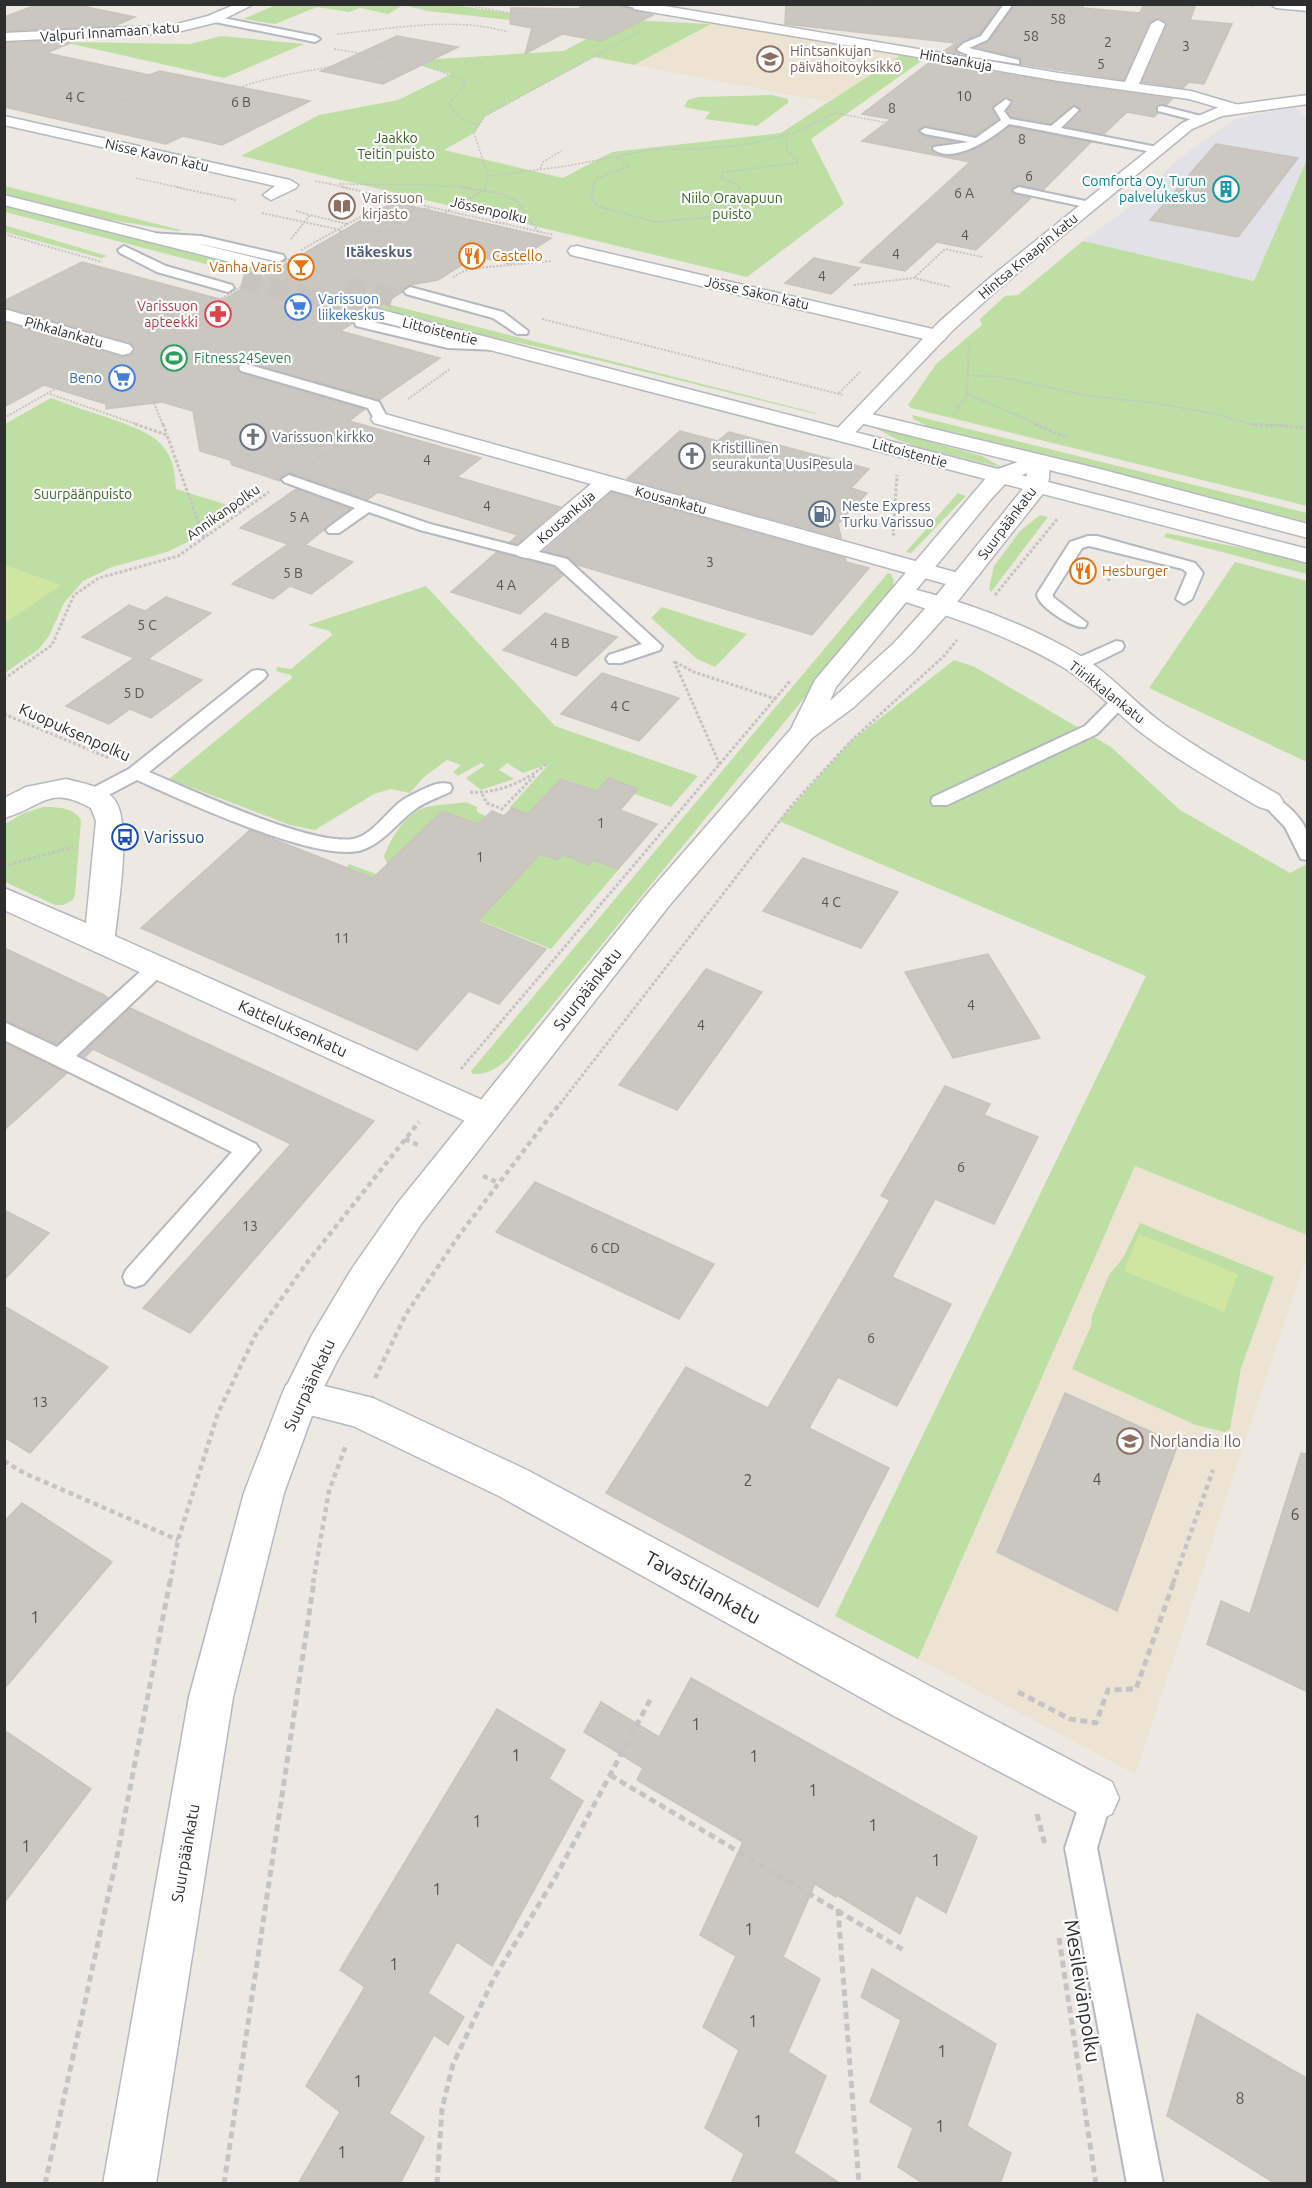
<svg xmlns="http://www.w3.org/2000/svg" width="1312" height="2188" font-family="Ubuntu,sans-serif">
  <rect width="100%" height="100%" fill="#eee8e2"/>
  <polygon fill="#e2e1e7" points="1294,107 1307,119 1307,159 1254,281 1083,241 1124,211 1178,159 1235,119"/>
  <g fill="#ede3d3">
    <polygon points="711,24 734,25 904,53 827,102 634,65"/>
    <polygon points="1135,1166 1307,1235 1307,1256 1135,1774 918,1659"/>
  </g>
  <g fill="#bddfa3">
    <polygon points="276,5 454,5 522,15 711,24 634,65 594,57 485,116 474,133 444,150 563,178 612,152 781,133 904,53 927,57 811,139 844,204 747,277 241,156 319,115 398,100 451,74 405,61 564,51 603,30 428,11 403,5 388,14 360,8 349,12 317,7 275,24 243,19"/>
    <polygon points="221,36 304,44 224,78 63,42 190,44"/>
    <polygon points="772,95 788,99 788,103 757,126 705,119 710,112 684,107 688,100 698,97"/>
    <polygon points="1307,159 1307,506 911,408 908,405 936,364 982,325 980,319 1005,296 1018,295 1083,241 1254,281"/>
    <polygon points="5,186 181,230 178,231 105,219 5,194"/>
    <polygon points="4,206 5,206 260,271 252,276 5,212"/>
    <polygon points="4,225 107,256 101,258 5,232"/>
    <polygon points="387,304 816,413 816,414 597,360 496,338 379,308"/>
    <path d="M51,398C70,405 90,412 109,418C150,433 175,440 176,489L237,508L188,542L167,552L112,567L83,581L64,603L49,636L39,649L5,673V424Z"/>
    <polygon points="912,415 1307,513 1307,522 927,426 913,419"/>
    <polygon points="879,428 982,456 1003,468 918,447 898,440 877,429"/>
    <polygon points="958,493 966,496 911,553 906,552"/>
    <polygon points="1040,515 1048,517 991,592 989,589 994,566 1020,531"/>
    <polygon points="1166,533 1263,552 1307,563 1307,574 1164,537"/>
    <polygon points="1235,562 1307,581 1307,762 1149,688"/>
    <path d="M890,573L894,580L892,591L508,1059C497,1068 487,1075 472,1074L471,1071L887,574Z"/>
    <polygon points="426,586 555,726 698,776 671,807 604,783 597,791 570,781 528,814 509,808 549,764 523,773 507,763 499,770 514,779 481,790 466,778 485,765 481,763 458,776 453,772 461,765 447,760 424,777 410,793 391,789 374,794 315,830 290,825 169,779 292,678 291,675 276,671 277,667 291,669 332,635 330,631 308,625"/>
    <polygon points="662,607 747,634 715,667 697,659 651,618"/>
    <polygon points="954,660 975,667 1111,747 1180,810 1290,873 1307,864 1307,1235 1135,1166 918,1659 835,1616 1146,976 779,821 850,742"/>
    <path d="M466,802L477,807V812L486,816L478,824L442,811L432,820L485,901L493,905L502,895L494,891L545,848L543,855L556,860L562,854L589,864L593,860L619,869L551,949L347,867L349,864L395,881L403,871L387,863L384,857C390,838 407,812 427,807C439,804 454,804 466,802Z"/>
    <path d="M43,807C57,807 73,807 81,820L75,895L73,900L63,905H55L5,882V824L24,813Z"/>
    <polygon points="1140,1223 1274,1277 1241,1368 1230,1429 1225,1432 1196,1425 1072,1369 1091,1326 1092,1316 1109,1275 1123,1258"/>
  </g>
  <g fill="#cee6a0">
    <polygon points="5,565 61,585 5,623"/>
    <polygon points="1139,1234 1238,1274 1224,1312 1124,1271"/>
  </g>
  <g fill="#cac6c0" stroke="#c9c3bb" stroke-width="1.5">
    <polygon points="39,4 72,4 135,17 115,26 4,31 4,17"/>
    <polygon points="580,4 618,4 634,11 653,15 601,41 562,34 525,54 532,28 510,24 511,8 580,9"/>
    <polygon points="786,4 1001,4 980,34 963,41 956,47 955,51 960,54 944,51 956,43 785,24"/>
    <polygon points="1015,4 1084,4 1083,8 1140,13 1144,4 1171,4 1195,7 1190,20 1232,24 1204,84 1189,82 1183,88 1142,82 1167,25 1159,18 1149,23 1124,80 1021,64 1020,58 976,47 989,41"/>
    <polygon points="397,36 458,47 383,84 321,71"/>
    <polygon points="78,40 46,53 149,75 160,71 310,101 222,145 183,136 166,144 4,107 4,43"/>
    <polygon points="930,62 1059,83 1172,99 1166,105 1156,106 1158,113 1154,117 1127,112 1104,134 1066,127 1081,112 1080,108 1074,105 1050,124 1011,117 1007,111 1013,102 1006,97 992,108 998,119 975,136 924,126 918,130 924,136 955,142 932,146 932,151 941,155 951,156 973,150 1010,126 1091,142 1043,190 1019,185 1012,188 1011,192 1015,194 1031,198 976,250 937,242 905,271 860,262 970,162 862,141 891,119 862,114"/>
    <polygon points="1216,144 1298,158 1238,237 1150,220"/>
    <polygon points="393,202 551,238 511,264 476,256 438,280 409,285 402,292 379,307 366,308 364,317 356,318 353,323 340,331 440,358 379,400 247,362 239,364 237,369 240,373 365,409 349,421 481,458 457,477 560,507 517,544 510,542 518,535 378,492 367,500 290,473 281,477 280,481 232,465 230,460 200,451 193,411 162,402 106,409 106,404 44,385 4,407 4,322 122,357 131,355 135,349 131,343 4,307 4,301 82,262 223,300"/>
    <polygon points="814,258 860,268 831,294 785,283"/>
    <polygon points="680,431 718,441 729,432 869,469 851,488 867,493 838,524 841,538 627,479"/>
    <polygon points="296,489 350,509 305,545 353,562 311,594 290,586 273,599 232,584 288,544 240,528"/>
    <polygon points="612,492 845,558 846,562 869,568 812,635 575,564 568,557 544,551"/>
    <polygon points="497,552 554,567 563,575 520,614 451,592"/>
    <polygon points="166,597 211,613 148,659 202,680 151,718 130,709 109,724 66,706 134,658 82,637 129,605 145,611"/>
    <polygon points="545,613 617,637 576,676 503,650"/>
    <polygon points="602,673 679,698 639,741 561,714"/>
    <polygon points="609,778 638,789 620,810 657,824 618,869 593,860 589,865 562,854 557,860 540,854 478,921 546,949 499,1004 469,991 417,1050 141,928 250,830 373,878 442,811 478,824 492,811 504,816 512,808 528,814 561,779 597,791"/>
    <polygon points="803,858 898,892 861,948 763,911"/>
    <polygon points="4,948 104,995 108,998 57,1044 4,1020"/>
    <polygon points="988,954 1040,1038 953,1058 905,972"/>
    <polygon points="706,969 762,992 677,1110 619,1085"/>
    <polygon points="130,1008 374,1121 190,1333 143,1308 291,1144 93,1049 84,1058 80,1055"/>
    <polygon points="4,1043 67,1073 4,1130"/>
    <polygon points="945,1086 990,1104 984,1115 1038,1137 994,1224 935,1199 900,1262 892,1277 951,1304 897,1406 838,1377 809,1428 889,1468 818,1607 606,1493 686,1367 768,1408 890,1200 881,1196"/>
    <polygon points="535,1182 714,1264 679,1319 496,1232"/>
    <polygon points="4,1210 49,1233 4,1280"/>
    <polygon points="4,1306 108,1367 30,1453 4,1437"/>
    <polygon points="1065,1393 1178,1444 1117,1611 997,1552"/>
    <polygon points="1301,1453 1308,1454 1308,1692 1207,1644 1221,1601 1250,1614"/>
    <polygon points="22,1503 112,1562 4,1689 4,1522"/>
    <polygon points="691,1678 977,1837 946,1913 916,1895 900,1934 837,1895 836,1897 815,1884 783,1957 820,1979 788,2052 826,2076 794,2153 841,2184 731,2184 744,2154 705,2128 739,2050 703,2027 736,1956 700,1935 743,1842 637,1780 643,1768 584,1732 601,1702 659,1737"/>
    <polygon points="497,1709 565,1750 549,1779 583,1801 492,1966 457,1942 428,1993 464,2017 448,2045 434,2035 389,2113 424,2137 400,2184 298,2184 340,2112 306,2086 365,1987 340,1970"/>
    <polygon points="4,1730 91,1789 4,1903"/>
    <polygon points="872,1969 996,2044 967,2126 1011,2153 1000,2184 924,2184 898,2167 913,2128 870,2102 901,2020 861,1997"/>
    <polygon points="1197,2014 1308,2079 1308,2184 1276,2184 1167,2116"/>
  </g>
  <g fill="none" stroke-linecap="round" stroke-linejoin="round">
    <g stroke="#c8c3be" stroke-width="19" stroke-dasharray="19 9" stroke-linecap="butt">
      <polyline points="242,280 374,314"/>
      <polyline points="347,286 397,299"/>
    </g>
    <g stroke="#b5b8c0" stroke-width="4">
      <g id="service">
        <polygon points="620,4 642,4 643,6 639,9"/>
        <polygon points="1004,4 1013,4 987,40 969,48 1019,60 1019,64 973,57 959,51 957,49 964,43 981,36"/>
        <polygon points="213,16 315,36 320,39 315,42 210,21 210,17"/>
        <path d="M1006,99L1011,102L1004,111L1010,119L1051,126L1074,107L1079,110L1061,128L1157,147L1162,150L1157,153L1009,124C993,138 953,165 933,149L934,147L969,142L925,134L920,131L925,128L976,138L1001,120L994,108Z"/>
        <polygon points="1162,106 1205,117 1206,119 1201,122 1158,111 1158,107"/>
        <polygon points="1019,187 1090,202 1096,205 1090,208 1015,192 1013,190"/>
        <polygon points="149,233 201,236 283,255 285,258 279,262 201,244 145,240 143,237"/>
        <polygon points="124,246 166,266 232,285 234,288 228,292 157,272 120,253 118,250"/>
        <polygon points="410,287 503,312 528,331 527,334 517,334 493,318 406,294 404,291"/>
        <polygon points="361,319 448,340 498,342 505,346 498,350 448,348 356,326 355,323 356,320"/>
        <polygon points="246,364 379,402 388,419 381,423 376,422 368,408 241,371 239,368 241,365"/>
        <polygon points="289,475 430,524 567,559 662,646 660,650 621,663 609,663 606,659 609,655 642,644 555,565 420,530 369,512 339,533 329,533 326,530 329,527 355,508 284,482 282,479"/>
        <path d="M1088,536H1097L1195,563L1203,573L1192,599L1184,604L1176,599L1187,573L1183,569L1089,546L1082,548L1053,594V597L1087,623L1085,627C1073,629 1037,606 1037,594L1070,542Z"/>
        <polygon points="1116,641 1122,642 1124,646 1122,650 1083,669 1071,669 1068,665 1071,661"/>
        <path d="M258,670L264,671L267,675L264,679L149,772C192,790 310,846 353,839C371,836 386,813 400,802C408,796 418,792 428,787C436,784 441,782 450,784L452,788L450,792C437,798 424,802 413,811C396,824 383,843 362,850C318,864 182,800 137,780L99,800H85L83,796L85,792L129,769L252,671Z"/>
        <polygon points="1119,697 1125,698 1128,702 1097,734 947,805 933,805 931,801 933,797 1085,726 1113,698"/>
        <path d="M1269,795C1283,799 1306,821 1308,836C1308,844 1308,852 1308,860L1301,859L1285,827L1260,801L1262,797Z"/>
        <polygon points="158,960 165,962 168,967 165,972 76,1056 256,1144 260,1150 144,1284 135,1287 126,1284 123,1277 126,1270 232,1152 4,1040 4,1022 57,1047 151,962"/>
        <polygon points="1096,1782 1107,1787 1112,1798 1097,1848 1163,2184 1127,2184 1065,1848 1085,1787"/>
      </g>
    </g>
    <g stroke="#b5b8c0" stroke-width="3">
      <g id="minor">
        <polygon points="236,4 254,4 218,22 173,33 4,41 4,33 173,25 208,16"/>
        <polygon points="633,4 653,4 1059,73 1125,82 1151,24 1158,20 1165,24 1139,84 1191,91 1242,106 1244,109 1237,113 1189,99 1059,81 639,10 634,9"/>
        <polygon points="1270,4 1308,4 1308,11 1276,8"/>
        <polygon points="4,116 290,180 298,185 296,188 271,200 263,195 275,186 4,125"/>
        <polygon points="577,246 937,330 944,332 947,336 944,340 937,342 571,255 568,251 571,247"/>
        <polygon points="4,309 130,345 133,349 130,353 123,355 4,320"/>
        <polygon points="381,413 969,576 973,581 969,586 961,588 953,586 611,490 534,556 526,558 518,556 514,551 518,546 591,484 374,423 371,419 374,415"/>
        <path d="M901,586C964,601 1029,625 1084,658C1112,676 1135,703 1162,723C1199,750 1239,772 1279,795L1283,801L1279,807L1269,810L1259,807C1220,784 1180,762 1143,734C1117,714 1094,687 1066,669C1012,636 952,617 893,598L889,593L893,588Z"/>
        <path d="M66,779C81,783 102,786 113,798C133,818 118,907 115,936L498,1107L503,1116L498,1125L486,1129L474,1125L4,910V888L86,923L96,821L91,808C48,784 43,807 4,818V798L26,787Z"/>
        <polygon points="300,1380 373,1398 527,1470 926,1684 1112,1782 1119,1798 1112,1814 1096,1821 1080,1814 894,1716 499,1496 353,1426 286,1409 281,1397 286,1385"/>
      </g>
    </g>
    <g stroke="#b5b8c0" stroke-width="3">
      <g id="tertiary">
        <polygon points="1308,95 1308,104 1222,116 1192,129 1004,284 953,330 849,439 842,441 835,439 832,435 835,431 939,322 992,276 1182,123 1219,107"/>
        <path d="M1038,455L1046,456C1051,464 1050,483 1045,491L950,611L912,653L854,707L812,738L668,907L421,1224L377,1292L338,1359L318,1399L284,1493L233,1697L156,2184H103L189,1697L244,1493L281,1397L312,1335L351,1270L397,1204L648,893L791,729L815,680L992,471ZM1027,473L1026,485L932,601L894,643L830,701L836,687L992,498L1008,481Z"/>
      </g>
    </g>
    <g stroke="#b5b8c0" stroke-width="3">
      <g id="secondary">
        <polygon points="4,195 272,262 275,266 272,270 266,271 4,205"/>
        <polygon points="374,308 1308,549 1308,563 367,318 365,314 367,310"/>
        <polygon points="867,413 1096,468 1308,524 1308,538 1081,478 860,423 857,419 860,415"/>
      </g>
    </g>
    <g stroke="#c4c4c4" stroke-width="1.5" stroke-dasharray="2 1.5" stroke-linecap="butt">
      <polyline points="461,4 515,14 606,17"/>
      <polyline points="527,4 531,5"/>
      <polyline points="1230,4 1253,6"/>
      <polyline points="1030,8 1083,13"/>
      <polyline points="856,20 869,4"/>
      <path d="M337,34C392,29 454,16 508,32"/>
      <polyline points="1033,45 1047,46"/>
      <path d="M334,49L418,63L465,81L461,90L450,102C453,117 465,120 479,125"/>
      <polyline points="5,63 30,68"/>
      <polyline points="85,109 139,121"/>
      <polyline points="77,112 104,100 149,99 187,83"/>
      <path d="M177,133L191,121L188,113C241,75 315,72 377,58"/>
      <polyline points="617,157 629,166"/>
      <polyline points="540,169 543,162 561,151"/>
      <polyline points="488,176 567,166 655,149 699,149 749,144 797,132 835,113 904,126"/>
      <polyline points="136,178 182,188"/>
      <polyline points="315,181 331,184"/>
      <polyline points="330,184 348,188"/>
      <polyline points="339,184 431,185 472,188"/>
      <polyline points="485,188 488,176 474,133 485,116 641,31"/>
      <polyline points="593,188 596,179 629,166"/>
      <polyline points="739,188 740,186 721,178 724,172 798,163 787,150 786,135"/>
    </g>
    <g stroke="#c4c4c4" stroke-width="2" stroke-dasharray="2 1.5" stroke-linecap="butt">
      <polyline points="176,187 236,200"/>
      <polyline points="342,187 554,235"/>
      <polyline points="460,187 502,194 517,201 538,231"/>
      <polyline points="594,187 591,195 596,206 656,222 711,217 738,218 742,213 735,208 734,199 740,187"/>
      <polyline points="472,197 485,190 486,187"/>
      <polyline points="296,211 310,215"/>
      <polyline points="339,231 392,231 418,228"/>
      <polyline points="4,234 102,262"/>
      <polyline points="291,239 310,215 347,224"/>
      <polyline points="301,250 362,216 371,218 431,208"/>
      <polyline points="359,271 361,269"/>
      <polyline points="453,277 468,269 551,261"/>
      <polyline points="915,277 945,249 982,257"/>
      <polyline points="854,285 914,278 951,287"/>
      <polyline points="266,309 269,307"/>
      <polyline points="284,313 287,312"/>
      <polyline points="161,316 158,318 169,321"/>
      <polyline points="542,319 843,395"/>
      <polyline points="148,335 208,306"/>
      <polyline points="968,375 1000,377 1089,396 1156,403 1216,414 1255,425"/>
      <polyline points="839,393 860,372"/>
      <polyline points="50,394 139,425"/>
      <polyline points="967,394 1039,425"/>
      <polyline points="408,399 450,369"/>
      <polyline points="154,403 163,425"/>
      <polyline points="954,414 967,394 969,341"/>
      <polyline points="4,418 92,368"/>
      <polyline points="1265,425 1286,425"/>
    </g>
    <g stroke="#c4c4c4" stroke-width="3" stroke-dasharray="3 2" stroke-linecap="butt">
      <polyline points="135,424 167,435 204,538"/>
      <polyline points="163,424 167,434"/>
      <polyline points="1035,424 1068,438"/>
      <polyline points="1250,424 1308,428"/>
      <polyline points="313,463 359,433"/>
      <polyline points="895,535 893,534 897,475"/>
      <polyline points="1108,581 1115,571"/>
      <polyline points="995,595 1058,518"/>
      <polyline points="674,661 720,765"/>
      <polyline points="675,662 694,672 776,699"/>
      <polyline points="4,679 52,645 74,595 99,578 178,556 269,492"/>
      <polyline points="4,714 109,758"/>
      <path d="M470,792C499,794 526,781 548,763"/>
      <polyline points="482,794 487,803 502,809 535,775"/>
      <polyline points="4,866 73,847"/>
      <polyline points="461,1069 790,681"/>
      <polyline points="560,1104 792,805 850,742 944,656 957,640"/>
    </g>
    <g stroke="#c4c4c4" stroke-width="4.5" stroke-dasharray="5 4" stroke-linecap="butt">
      <polyline points="405,1139 420,1146"/>
      <polyline points="483,1176 499,1183"/>
      <polyline points="375,1378 406,1314 460,1234 561,1102"/>
      <polyline points="4,1461 24,1473 178,1540"/>
      <polyline points="170,1583 178,1540 218,1413 255,1336 306,1264 419,1122"/>
      <polyline points="313,1583 329,1491 346,1445"/>
      <polyline points="1173,1583 1213,1470"/>
    </g>
    <g stroke="#c4c4c4" stroke-width="5" stroke-dasharray="7 4.5" stroke-linecap="butt">
      <polyline points="1018,1692 1070,1719 1096,1723 1108,1690 1136,1689 1174,1581"/>
      <polyline points="610,1775 905,1951"/>
      <polyline points="1037,1814 1045,1845"/>
      <polyline points="838,1909 859,2184"/>
      <polyline points="1059,1938 1096,2184"/>
      <polyline points="45,2184 117,1856 170,1581"/>
      <polyline points="224,2184 314,1581"/>
      <polyline points="437,2184 442,2109 453,2064 494,1978 555,1878 650,1700"/>
    </g>
    <use href="#service" fill="#fff" fill-rule="evenodd"/>
    <use href="#minor" fill="#fff" fill-rule="evenodd"/>
    <use href="#tertiary" fill="#fff" fill-rule="evenodd"/>
    <use href="#secondary" fill="#fff" fill-rule="evenodd"/>
    <g stroke="#c4c4c4" stroke-width="2" stroke-dasharray="2 1.5" stroke-linecap="butt">
      <polyline points="262,213 341,230"/>
      <polyline points="418,228 472,197"/>
      <polyline points="212,304 300,253"/>
    </g>
  </g>
  <defs>
    <g id="school-ring" transform="scale(1.35)"><circle r="9.5" fill="#fff" stroke="#8d6e63" stroke-width="1.5"/><path d="M0-5L7-2L0 1L-7-2ZM-4 1L0 2.5L4 1V4Q0 6-4 4Z" fill="#8d6e63"/></g>
    <g id="building-ring" transform="scale(1.35)"><circle r="9.5" fill="#fff" stroke="#0f9aa8" stroke-width="1.5"/><path d="M-4-6H4V6H1V3H-1V6H-4ZM-2.5-4.3h1.7v1.8h-1.7ZM.8-4.3h1.7v1.8H.8ZM-2.5-1h1.7V.8h-1.7ZM.8-1h1.7V.8H.8Z" fill="#0f9aa8"/></g>
    <g id="library-ring" transform="scale(1.35)"><circle r="9.5" fill="#fff" stroke="#8d6e63" stroke-width="1.5"/><path d="M-6-4Q-3-5.5-.7-3.5V5Q-3 3-6 4ZM6-4Q3-5.5 .7-3.5V5Q3 3 6 4Z" fill="#8d6e63"/></g>
    <g id="restaurant-ring" transform="scale(1.35)"><circle r="9.5" fill="#fff" stroke="#e8710a" stroke-width="1.5"/><path d="M-5-6h1v4h1v-4h1v4h1v-4h1v5L-1.5 .5V6h-2V.5L-5-1ZM5-6V6H3V1.5H1.5Q1.5-4 5-6Z" fill="#e8710a"/></g>
    <g id="bar-ring" transform="scale(1.35)"><circle r="9.5" fill="#fff" stroke="#e8710a" stroke-width="1.5"/><path d="M-6-5H6L.8 .8V4.5H3.5V6h-7V4.5H-.8V.8Z" fill="#e8710a"/></g>
    <g id="supermarket-ring" transform="scale(1.35)"><circle r="9.5" fill="#fff" stroke="#3f7fe0" stroke-width="1.5"/><path d="M-6-5.5h2.5l.6 2H6L4.5 2H-2.5L-4.4-4H-6ZM-1.5 3.2a1.3 1.3 0 1 0 .1 0ZM3 3.2a1.3 1.3 0 1 0 .1 0Z" fill="#3f7fe0"/></g>
    <g id="pharmacy-ring" transform="scale(1.35)"><circle r="9.5" fill="#fff" stroke="#e0444e" stroke-width="1.5"/><path d="M-2-6h4v4h4v4h-4v4h-4v-4h-4v-4h4Z" fill="#e0444e"/></g>
    <g id="stadium-ring" transform="scale(1.35)"><circle r="9.5" fill="#fff" stroke="#2e9e5b" stroke-width="1.5"/><path d="M0-5a6.5 5 0 1 0 0 10a6.5 5 0 1 0 0-10ZM-3.5-1.8h7v3.6h-7Z" fill="#2e9e5b"/></g>
    <g id="church-ring" transform="scale(1.35)"><circle r="9.5" fill="#fff" stroke="#6b7280" stroke-width="1.5"/><path d="M-1.2-6h2.4v3.5h3.3v2.4h-3.3V6h-2.4V-.1h-3.3v-2.4h3.3Z" fill="#6b7280"/></g>
    <g id="fuel-ring" transform="scale(1.35)"><circle r="9.5" fill="#fff" stroke="#5c6f8a" stroke-width="1.5"/><path d="M-5.5-6h7V0h2V4h1.3V-2.5L3-4.5l.8-.8L6-3V5H2.5V1h-1V6h-7ZM-4.2-4.7v3.2H.2V-4.7Z" fill="#5c6f8a"/></g>
    <g id="bus-ring" transform="scale(1.35)"><circle r="9.5" fill="#fff" stroke="#1a4fb4" stroke-width="1.5"/><path d="M-5-6H5V4H4V6H2V4H-2V6H-4V4H-5ZM-3.5-4V0h7V-4ZM-3.5 1.2v1.5H-2V1.2ZM2 1.2v1.5H3.5V1.2Z" fill="#1a4fb4"/></g>
  </defs>
  <g fill-rule="evenodd">
    <use href="#school-ring" x="770" y="59"/>
    <use href="#building-ring" x="1226" y="189"/>
    <use href="#library-ring" x="342" y="206"/>
    <use href="#restaurant-ring" x="472" y="256"/>
    <use href="#bar-ring" x="301" y="267"/>
    <use href="#supermarket-ring" x="298" y="307"/>
    <use href="#pharmacy-ring" x="218" y="314"/>
    <use href="#stadium-ring" x="174" y="358"/>
    <use href="#supermarket-ring" x="122" y="378"/>
    <use href="#church-ring" x="253" y="437"/>
    <use href="#church-ring" x="692" y="456"/>
    <use href="#fuel-ring" x="822" y="514"/>
    <use href="#restaurant-ring" x="1083" y="571"/>
    <use href="#bus-ring" x="125" y="837"/>
    <use href="#school-ring" x="1130" y="1441"/>
  </g>
  <g text-anchor="middle" dominant-baseline="central" stroke-width="4.5" stroke-linejoin="round" paint-order="stroke">
    <g font-size="14" fill="#555452">
      <text x="1058" y="19">58</text>
      <text x="1031" y="36">58</text>
      <text x="1108" y="42">2</text>
      <text x="1186" y="46">3</text>
      <text x="1101" y="64">5</text>
      <text x="964" y="96">10</text>
      <text x="75" y="97">4 C</text>
      <text x="241" y="102">6 B</text>
      <text x="892" y="108">8</text>
      <text x="1022" y="139">8</text>
      <text x="1029" y="176">6</text>
      <text x="964" y="193">6 A</text>
      <text x="965" y="235">4</text>
      <text x="896" y="254">4</text>
      <text x="822" y="276">4</text>
      <text x="427" y="460">4</text>
      <text x="487" y="506">4</text>
      <text x="299" y="517">5 A</text>
      <text x="710" y="562">3</text>
      <text x="293" y="573">5 B</text>
      <text x="506" y="585">4 A</text>
      <text x="147" y="625">5 C</text>
      <text x="560" y="643">4 B</text>
      <text x="134" y="693">5 D</text>
      <text x="620" y="706">4 C</text>
      <text x="601" y="823">1</text>
      <text x="480" y="857">1</text>
      <text x="831" y="902">4 C</text>
      <text x="342" y="938">11</text>
      <text x="971" y="1005">4</text>
      <text x="701" y="1025">4</text>
      <text x="961" y="1167">6</text>
      <text x="250" y="1226">13</text>
      <text x="605" y="1248">6 CD</text>
      <text x="871" y="1338">6</text>
      <text x="40" y="1402">13</text>
    </g>
    <g font-size="14" fill="#2e2e2e" stroke="#fff">
      <text transform="translate(110 32) rotate(-4)">Valpuri Innamaan katu</text>
      <text transform="translate(956 60) rotate(10)">Hintsankuja</text>
      <text transform="translate(157 155) rotate(13)">Nisse Kavon katu</text>
      <text transform="translate(489 210) rotate(13)">Jössenpolku</text>
      <text transform="translate(1028 256) rotate(-40)">Hintsa Knaapin katu</text>
      <text transform="translate(757 293) rotate(13)">Jösse Sakon katu</text>
      <text transform="translate(440 331) rotate(14)">Littoistentie</text>
      <text transform="translate(64 332) rotate(16)">Pihkalankatu</text>
      <text transform="translate(910 453) rotate(15)">Littoistentie</text>
      <text transform="translate(671 500) rotate(15)">Kousankatu</text>
      <text transform="translate(223 512) rotate(-35)">Annikanpolku</text>
      <text transform="translate(566 517) rotate(-41)">Kousankuja</text>
      <text transform="translate(1007 523) rotate(-53)">Suurpäänkatu</text>
      <text transform="translate(1107 692) rotate(38)">Tiirikkalankatu</text>
    </g>
    <g font-size="14" fill="#785e54" stroke="#fff" text-anchor="start">
      <text x="790" y="51">Hintsankujan<tspan x="790" dy="16">päivähoitoyksikkö</tspan></text>
      <text x="362" y="198">Varissuon<tspan x="362" dy="16">kirjasto</tspan></text>
    </g>
    <g font-size="14" fill="#366721" stroke="#fff">
      <text x="396" y="138">Jaakko<tspan x="396" dy="16">Teitin puisto</tspan></text>
      <text x="732" y="198">Niilo Oravapuun<tspan x="732" dy="16">puisto</tspan></text>
      <text x="83" y="494">Suurpäänpuisto</text>
    </g>
    <g font-size="14" fill="#0d838f" stroke="#fff" text-anchor="end">
      <text x="1206" y="181">Comforta Oy, Turun<tspan x="1206" dy="16">palvelukeskus</tspan></text>
    </g>
    <g font-size="14" fill="#c56008" stroke="#fff" text-anchor="start">
      <text x="492" y="256">Castello</text>
      <text x="282" y="267" text-anchor="end">Vanha Varis</text>
      <text x="1102" y="571">Hesburger</text>
    </g>
    <g font-size="14" fill="#366cbe" stroke="#fff" text-anchor="start">
      <text x="318" y="299">Varissuon<tspan x="318" dy="16">liikekeskus</tspan></text>
      <text x="102" y="378" text-anchor="end">Beno</text>
    </g>
    <g font-size="14" fill="#be3a42" stroke="#fff" text-anchor="end">
      <text x="198" y="306">Varissuon<tspan x="198" dy="16">apteekki</tspan></text>
    </g>
    <g font-size="14" fill="#27864d" stroke="#fff" text-anchor="start">
      <text x="194" y="358">Fitness24Seven</text>
    </g>
    <g font-size="14" fill="#5b616d" stroke="#fff" text-anchor="start">
      <text x="272" y="437">Varissuon kirkko</text>
      <text x="712" y="448">Kristillinen<tspan x="712" dy="16">seurakunta UusiPesula</tspan></text>
    </g>
    <g font-size="14" fill="#4e5e75" stroke="#fff" text-anchor="start">
      <text x="842" y="506">Neste Express<tspan x="842" dy="16">Turku Varissuo</tspan></text>
    </g>
    <g font-size="15" font-weight="bold" fill="#515c7c" stroke="#fff">
      <text x="379" y="251">Itäkeskus</text>
    </g>
    <g font-size="16" fill="#2e2e2e" stroke="#fff">
      <text transform="translate(75 732) rotate(24)">Kuopuksenpolku</text>
      <text transform="translate(587 989) rotate(-52)">Suurpäänkatu</text>
      <text transform="translate(293 1028) rotate(24)">Katteluksenkatu</text>
      <text transform="translate(309 1385) rotate(-65)">Suurpäänkatu</text>
      <text transform="translate(185 1853) rotate(-80)">Suurpäänkatu</text>
    </g>
    <g font-size="16" fill="#164399" stroke="#fff" text-anchor="start">
      <text x="144" y="837">Varissuo</text>
    </g>
    <g font-size="16" fill="#785e54" stroke="#fff" text-anchor="start">
      <text x="1150" y="1441">Norlandia Ilo</text>
    </g>
    <g font-size="16" fill="#555452">
      <text x="1097" y="1479">4</text>
      <text x="748" y="1480">2</text>
      <text x="1295" y="1514">6</text>
      <text x="35" y="1617">1</text>
      <text x="696" y="1724">1</text>
      <text x="516" y="1755">1</text>
      <text x="754" y="1756">1</text>
      <text x="813" y="1790">1</text>
      <text x="477" y="1821">1</text>
      <text x="873" y="1825">1</text>
      <text x="26" y="1846">1</text>
      <text x="936" y="1860">1</text>
      <text x="437" y="1889">1</text>
      <text x="749" y="1929">1</text>
      <text x="394" y="1964">1</text>
      <text x="753" y="2021">1</text>
      <text x="942" y="2051">1</text>
      <text x="358" y="2081">1</text>
      <text x="1240" y="2098">8</text>
      <text x="758" y="2121">1</text>
      <text x="940" y="2126">1</text>
      <text x="342" y="2152">1</text>
    </g>
    <g font-size="20" fill="#2e2e2e" stroke="#fff">
      <text transform="translate(703 1587) rotate(29)">Tavastilankatu</text>
      <text transform="translate(1083 1991) rotate(81)">Mesileivänpolku</text>
    </g>
  </g>
  <rect width="1312" height="2188" fill="none" stroke="#2e2e2e" stroke-width="12"/>
</svg>
